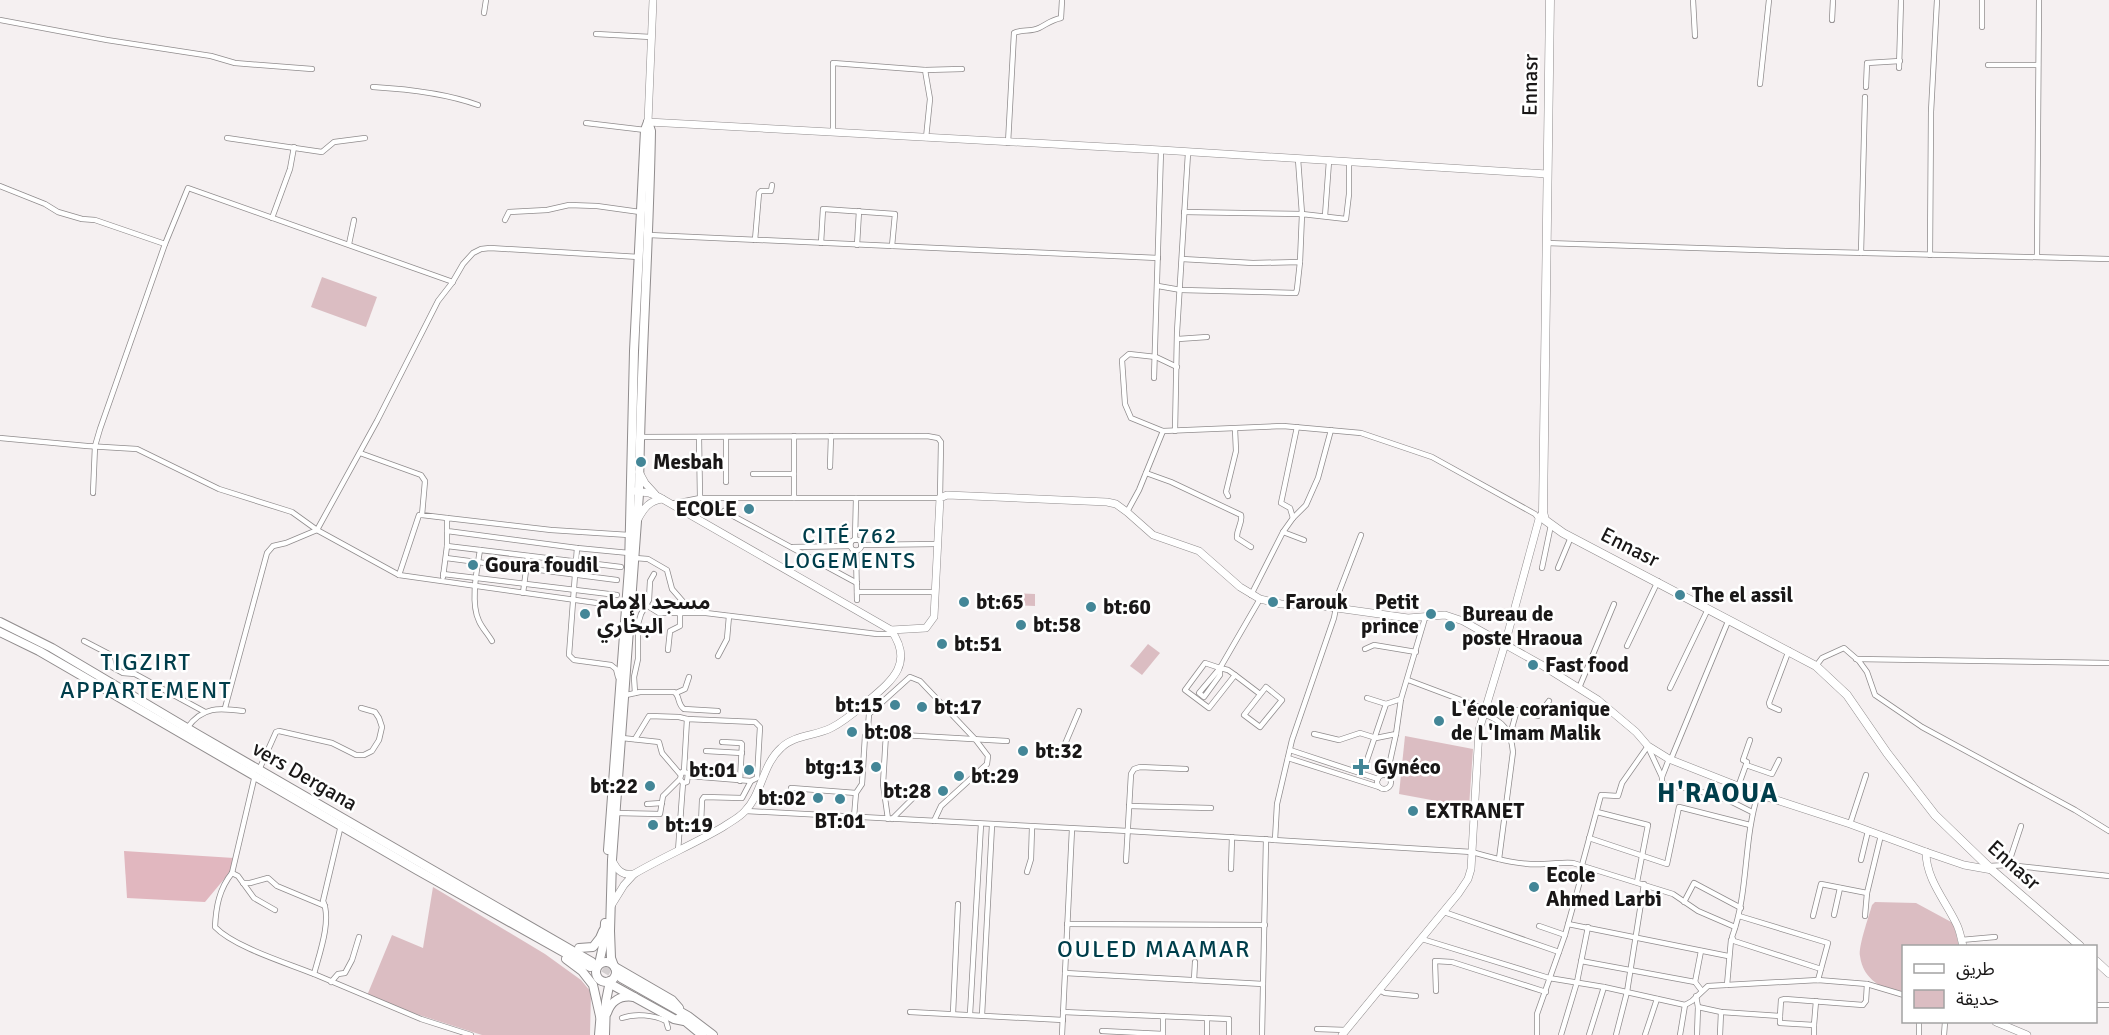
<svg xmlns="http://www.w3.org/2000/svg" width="2109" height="1035" font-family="Signika,'Noto Sans Arabic',sans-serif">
  <rect width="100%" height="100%" fill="#f5f0f1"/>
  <g fill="#dbbdc2">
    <polygon points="322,277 377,297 366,327 311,307"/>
    <polygon points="1008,593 1035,594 1035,606 1008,605"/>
    <polygon points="1148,644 1160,653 1142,675 1130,666"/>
    <polygon points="1405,736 1473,749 1469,807 1399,794"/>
    <polygon points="433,887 545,954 581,980 591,992 590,1035 482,1035 366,998 392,935 423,948"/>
    <path d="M1875,902L1916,903L1953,923L1959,946H1904L1903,995C1883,989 1863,980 1860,956C1858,947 1869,916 1872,905Z"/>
  </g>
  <polygon fill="#e1b7bf" points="124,851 234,858 230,872 205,902 127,898"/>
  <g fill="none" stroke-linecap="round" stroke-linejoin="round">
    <polyline stroke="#d4cfd0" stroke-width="8" stroke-dasharray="8 4" stroke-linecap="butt" points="593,962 621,978"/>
    <g stroke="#908c8d" stroke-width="6">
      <g id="street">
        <polyline points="1693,0 1695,36"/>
        <polyline points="484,13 486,0"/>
        <polyline points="0,20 107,40 211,56 235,63 312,69"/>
        <polyline points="1832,20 1833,0"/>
        <polyline points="1982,27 1982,0"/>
        <polyline points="596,34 651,37"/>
        <polyline points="1988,65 2038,65"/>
        <polyline points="1899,68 1901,0"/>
        <polyline points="925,70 962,69"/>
        <polyline points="1760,84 1769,0"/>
        <path d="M373,87C407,89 445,93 478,105"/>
        <polyline points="1866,87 1867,63 1900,61"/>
        <polyline points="586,123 645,130"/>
        <polyline points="833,132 833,63 925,70 930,99 926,138"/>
        <polyline points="227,138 322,152 334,142 365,138"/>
        <path d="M1008,143L1014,33C1022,29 1031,32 1039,28C1047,24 1051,20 1061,18L1062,0"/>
        <polyline points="0,186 45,204 58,212 82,219 95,220 165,244"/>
        <polyline points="1184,212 1302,214 1298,159"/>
        <polyline points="1325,216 1329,161"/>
        <polyline points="272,218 290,169 294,147"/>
        <polyline points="505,220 509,212 547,210 569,205 597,206 640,212"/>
        <polyline points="649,235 1158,258"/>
        <polyline points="755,240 759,193 761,191 771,191 772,185"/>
        <polyline points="821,243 823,209 895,214 892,246"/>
        <polyline points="1546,243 1786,251 2109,259"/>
        <polyline points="349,244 354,220"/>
        <polyline points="857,245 859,211"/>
        <polyline points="1861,253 1865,97"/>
        <polyline points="1930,255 1931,112 1937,0"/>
        <polyline points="2037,256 2039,0"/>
        <polyline points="1300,262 1302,214 1346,219 1349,194 1349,163"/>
        <polyline points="1158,286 1181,290 1296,293 1297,289 1300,262 1253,263 1182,259"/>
        <polyline points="1178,339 1207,337"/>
        <polyline points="1177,367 1156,357 1129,354 1122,360 1125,404 1131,418 1163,431 1283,426 1361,433 1432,457 1535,514 1539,519"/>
        <polyline points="1154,378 1161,150"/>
        <polyline points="1175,431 1177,332 1188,153"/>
        <polyline points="639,437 927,436 938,438 941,442 940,498 700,498 670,504"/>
        <polyline points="699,437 700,498"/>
        <polyline points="726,437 726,482"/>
        <polyline points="0,438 87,446 137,449 219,489 292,512 317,530 399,575 604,604"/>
        <polyline points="360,453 421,475 425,481 422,515 447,518"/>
        <polyline points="830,467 831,436"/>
        <path d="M1146,473L1171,482L1241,515C1243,523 1236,530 1237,538L1251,547"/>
        <polyline points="753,474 794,474"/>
        <polyline points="93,493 95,446 100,429 165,244 188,188 453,282"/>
        <polyline points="1228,496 1226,492 1236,451 1235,429"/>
        <polyline points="794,498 794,436"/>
        <polyline points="724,511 857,583"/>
        <polyline points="1127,512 1139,490 1163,431"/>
        <polyline points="1293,518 1290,508 1281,503 1297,427"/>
        <polyline points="1283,532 1304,540"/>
        <circle cx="856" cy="545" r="5.5"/>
        <polyline points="855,540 856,498"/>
        <polyline points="861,545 937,544"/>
        <polyline points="447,546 621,567"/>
        <polyline points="793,547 850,546"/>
        <polyline points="577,548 569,655 574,660 611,665 616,669 618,677"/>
        <path d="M480,550C477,569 470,603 479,621C482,628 488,634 492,641"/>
        <polyline points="856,551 857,600"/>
        <polyline points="629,553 577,548 447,531 447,518 551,530 629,535"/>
        <polyline points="446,558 617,580"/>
        <polyline points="635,558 648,559 667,570 672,589 692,612"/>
        <polyline points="1542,568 1551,525"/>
        <polyline points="1558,568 1571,537"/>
        <polyline points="443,574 617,595"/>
        <polyline points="399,575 419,515 422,515"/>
        <polyline points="443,577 447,546 447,531"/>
        <polyline points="857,592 935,592"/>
        <polyline points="523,593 528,556"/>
        <polyline points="1251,595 1283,532 1293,518 1306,505 1318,478 1331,430"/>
        <polyline points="646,605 659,613 706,613 877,634 894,634"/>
        <polyline points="84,641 109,654 112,667 123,673 135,674 205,712"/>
        <polyline points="1627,646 1658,581"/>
        <polyline points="1365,649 1374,645 1416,652"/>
        <polyline points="668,650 670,631 680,626 680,613"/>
        <polyline points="718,656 727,639 729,616"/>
        <polyline points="1856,659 2109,663"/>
        <polyline points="1816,666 1822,658 1844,648 1859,661 1867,672 1875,695 1922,727 2075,810 2109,831"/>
        <polyline points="1220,668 1220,675 1204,697 1199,693 1220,668 1228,670 1235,675"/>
        <polyline points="1408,680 1485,709"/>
        <polygon points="1266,687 1282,700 1260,727 1244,715"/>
        <polyline points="1579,688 1614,604"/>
        <polyline points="1670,688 1708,609"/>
        <polyline points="635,693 634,677 638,659 638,624 641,614 649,600 650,581 654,574"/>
        <polyline points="676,693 685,689 689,677"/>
        <polyline points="1260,694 1235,675 1209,708 1185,690 1205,663 1220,668 1260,599"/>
        <path d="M626,695L640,692H674C680,695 677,704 684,709L718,711"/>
        <polyline points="1367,698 1386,704"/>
        <polyline points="225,708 267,553 273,546 286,543 317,530 377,421 438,301 452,283 463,264 473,253 481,249 490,248 639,257"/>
        <polyline points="1779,710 1770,706 1769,703 1789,650"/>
        <path d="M1483,714C1504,721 1511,731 1513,752L1499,859"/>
        <path d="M187,728C203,706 219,708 243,711"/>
        <polyline points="871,733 868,728 869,714 910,677 920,681 975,739 988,756 987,764 941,806 934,821"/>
        <polyline points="886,734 883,784 888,819"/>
        <polyline points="1314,734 1339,740 1360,733 1376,738 1396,734 1401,699 1425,618"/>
        <polyline points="1510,735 1517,710 1538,716 1549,701"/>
        <polyline points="622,738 659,742 662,753 680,774"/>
        <polyline points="635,739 649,716 679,717 687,719"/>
        <polyline points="722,742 741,743 742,744 740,781"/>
        <polyline points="1065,744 1079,711"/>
        <polyline points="1648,747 1662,777 1662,782 1666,787 1689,788 1730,801 1752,812"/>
        <polyline points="1290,750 1378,779"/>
        <polyline points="706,751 742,753"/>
        <polyline points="1288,758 1379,787"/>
        <polyline points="1671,759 1729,619"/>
        <polyline points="1366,763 1386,704 1401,699"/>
        <polyline points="1746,765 1772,774 1779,760"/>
        <polyline points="259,770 276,732 279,731 332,743 356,755 364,755 372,751 379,740 382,727 379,718 375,712 361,708"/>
        <polyline points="684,771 687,719 755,722 760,727 757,778 751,781 689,776"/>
        <circle cx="1384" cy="782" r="7"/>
        <polyline points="1387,775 1396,734"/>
        <polyline points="1662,777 1669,759"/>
        <polyline points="1738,787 1747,762 1743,760 1750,740"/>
        <polyline points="791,788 856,793"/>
        <path d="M1758,794C1743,841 1749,891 1732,937L1734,941L1821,969"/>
        <polyline points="647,804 662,803"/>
        <polyline points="1129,806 1211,808"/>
        <path d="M746,811L1128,831L1472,852C1494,858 1520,866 1544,864C1554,864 1563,862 1573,863L1673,894L1698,911L1735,927"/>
        <polyline points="1597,812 1648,825 1637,882"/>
        <polyline points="616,813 660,814 663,796 680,779 682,772 688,773 687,782 683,783 680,779"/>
        <polyline points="854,817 856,793 862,784 865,736 867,733 1007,741"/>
        <polyline points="892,819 914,797"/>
        <polyline points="1850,824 1866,775"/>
        <polyline points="701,825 702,800 704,797 742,798 751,781"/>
        <polyline points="1589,838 1667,864 1679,807 1750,825"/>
        <polyline points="1275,840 1277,804 1292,740 1334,618 1339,592 1361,535"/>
        <polyline points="678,851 683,783"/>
        <polyline points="1861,860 1868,831"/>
        <polyline points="1126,861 1131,774 1134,769 1140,767 1186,769"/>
        <polyline points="1582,865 1601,795 1618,796 1622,783 1648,746"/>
        <polyline points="2008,865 2021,826"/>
        <polyline points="1989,866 2008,865 2109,876"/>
        <polyline points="1231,869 1232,837"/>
        <polyline points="1027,872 1031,859 1032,827"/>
        <polyline points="232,873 255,775"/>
        <polyline points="243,883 250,883 268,878 277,886 325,906"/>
        <polyline points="1684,902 1694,883 1741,908"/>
        <path d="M275,910L254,898L238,876L232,873C219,889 216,907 215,927C234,947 287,963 314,974C319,955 332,920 323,901L341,825"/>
        <polyline points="1444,912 1559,952"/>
        <polyline points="1834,915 1840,888"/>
        <polyline points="1739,916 1828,943 1818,980"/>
        <polyline points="1813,916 1821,884 1867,893"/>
        <polyline points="1865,916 1867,893 1881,835"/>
        <polyline points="1067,924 1265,925"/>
        <polyline points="1568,924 1728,956"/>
        <polyline points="1565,935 1582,874"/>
        <polyline points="1422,939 1549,978 1604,987 1685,1005 1692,1001 1708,986 1818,980 1867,984 1904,995"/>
        <polyline points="1961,940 1995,937"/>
        <polyline points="1581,961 1695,982 1702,991"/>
        <polyline points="1065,973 1263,984"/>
        <polyline points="314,974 421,1019 471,1035"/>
        <polyline points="1194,980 1195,962"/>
        <polyline points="331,982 338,974 345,973 352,960 359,937"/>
        <polyline points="1695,982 1701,951"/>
        <polyline points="1727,985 1731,940"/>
        <polyline points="1379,990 1385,993 1416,996"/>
        <polyline points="1436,991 1435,961 1452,962 1546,992"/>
        <polyline points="1696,996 1698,1007 1697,1035"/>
        <polyline points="2096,1005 2109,1005"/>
        <polyline points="1698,1007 1721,1012 1780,1016 1781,1000 1785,999 1863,1005 1866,1001 1867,984"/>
        <polyline points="910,1012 1063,1020"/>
        <polyline points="1063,1012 1229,1019 1229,1035"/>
        <polyline points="953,1013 958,904"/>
        <polyline points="970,1014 981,824"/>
        <polyline points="982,1015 992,825"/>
        <polyline points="1780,1016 1780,1023 1814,1025 1816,1001"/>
        <path d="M622,1018C635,1013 654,1015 666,1021L668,1028"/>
        <polyline points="1317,1029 1346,1030"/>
        <polyline points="1102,1031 1163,1034"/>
        <polyline points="1163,1034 1163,1016"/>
        <polyline points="1207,1034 1207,1018"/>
        <polyline points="1062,1035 1072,829"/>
        <polyline points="1262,1035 1266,839"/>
        <polyline points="1537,1035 1537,1014 1565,935 1539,926"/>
        <polyline points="1561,1035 1577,982 1588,927"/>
        <polyline points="1589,1035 1604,987"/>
        <polyline points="1616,1035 1627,992 1644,884"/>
        <polyline points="1645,1035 1657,999"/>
        <polyline points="1680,1035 1685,1005"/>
        <polyline points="1720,1035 1721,1012"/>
        <polyline points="1814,1035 1814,1025"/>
        <polyline points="1919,1035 1919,1022"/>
        <polyline points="1944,1035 1945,1022"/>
      </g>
    </g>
    <g stroke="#908c8d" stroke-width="8">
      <g id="secondary">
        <polyline points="653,0 648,122 1161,150 1547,174"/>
        <polyline points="639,472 645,483 655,494"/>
        <path d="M634,491L649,493L659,497L891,630C914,663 893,680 868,701C856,711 845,721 831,728C815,736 794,735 781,748C762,765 762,794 745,811C739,818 730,822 723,827C694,844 663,857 634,874"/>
        <path d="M638,519C644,508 649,501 662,499"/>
        <polyline points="891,630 926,628 934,617 940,498 947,495 1107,502 1116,504 1127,512 1153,535 1199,551 1240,587 1260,599 1281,604 1315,605 1408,618 1445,615 1463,621 1540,664 1598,700 1636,732 1648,746 1669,759 1758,794 1850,824 1926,852 1964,865 1992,870"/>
        <path d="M1926,852C1926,879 1945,900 1956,923C1960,930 1961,939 1963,946"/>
        <path d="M611,906L624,885L634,874C622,876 617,870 612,860"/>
        <polyline points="1996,1022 2027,1035"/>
        <polyline points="1342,1035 1458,894 1468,879 1471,869 1479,730 1505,644 1539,519 1543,512"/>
      </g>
    </g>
    <g stroke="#908c8d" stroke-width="9">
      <g id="primary">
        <polyline points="1550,0 1543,512 1545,520 1563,533 1816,666 1847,695 1887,753 1935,815 1992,870 2080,946"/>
        <polyline points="2096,961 2109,973"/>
      </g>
    </g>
    <g stroke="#908c8d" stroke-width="10">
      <g id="highway">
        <polyline points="0,622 52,648 197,734 592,962"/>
        <polyline points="0,632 39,651 417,870 590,967"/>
        <polyline points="608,850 629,568 634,351 645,130 648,122"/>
        <polyline points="579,948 593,947 600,938 603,931"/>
        <polyline points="566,959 582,971 593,985 600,1016"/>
        <circle cx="606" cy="972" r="10"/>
        <polyline points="599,964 604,941 605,923"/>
        <path d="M614,966L611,958L610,931L612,860L639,494C640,373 649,252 651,131L648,122"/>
        <polyline points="615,967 672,1000 679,1008"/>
        <polyline points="621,978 688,1016 713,1035"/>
        <polyline points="607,982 674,1019 684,1021"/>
        <path d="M607,1013C611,1001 621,995 634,997"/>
        <polyline points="680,1017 702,1035"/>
        <polyline points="599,1035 601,1011"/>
        <polyline points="605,1035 606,1001 610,981"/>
      </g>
    </g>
    <use href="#street" stroke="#fff" stroke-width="4.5"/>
    <use href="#secondary" stroke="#fff" stroke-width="7"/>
    <use href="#primary" stroke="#fff" stroke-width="8"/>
    <use href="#highway" stroke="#fff" stroke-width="8"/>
  </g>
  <g fill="#438697" stroke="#fff" stroke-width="2">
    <circle cx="641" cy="462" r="6"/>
    <circle cx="749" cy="509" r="6"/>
    <circle cx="473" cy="565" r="6"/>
    <circle cx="1680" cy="595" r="6"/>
    <circle cx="964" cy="602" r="6"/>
    <circle cx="1273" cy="602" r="6"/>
    <circle cx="1091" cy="607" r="6"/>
    <circle cx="585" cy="614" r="6"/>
    <circle cx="1431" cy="614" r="6"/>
    <circle cx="1021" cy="625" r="6"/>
    <circle cx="1450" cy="626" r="6"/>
    <circle cx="942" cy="644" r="6"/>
    <circle cx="1533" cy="665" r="6"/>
    <circle cx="895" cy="705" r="6"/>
    <circle cx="922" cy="707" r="6"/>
    <circle cx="1439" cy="721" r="6"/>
    <circle cx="852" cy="732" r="6"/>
    <circle cx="1023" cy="751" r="6"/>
    <circle cx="876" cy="767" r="6"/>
    <path d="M1358 758h6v6h6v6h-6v6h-6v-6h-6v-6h6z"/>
    <circle cx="749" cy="770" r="6"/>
    <circle cx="959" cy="776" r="6"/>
    <circle cx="650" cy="786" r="6"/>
    <circle cx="943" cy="791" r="6"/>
    <circle cx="818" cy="798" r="6"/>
    <circle cx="840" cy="799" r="6"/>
    <circle cx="1413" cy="811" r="6"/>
    <circle cx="653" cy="825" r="6"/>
    <circle cx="1534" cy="887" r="6"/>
  </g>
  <g text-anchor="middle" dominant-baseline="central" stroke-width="5" stroke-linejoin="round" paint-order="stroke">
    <g font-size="21" fill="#191717" stroke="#fff">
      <text transform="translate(1530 85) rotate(-89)">Ennasr</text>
      <text transform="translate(1630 547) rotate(27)">Ennasr</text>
      <text transform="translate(305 776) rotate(30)">vers Dergana</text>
      <text transform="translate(2014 865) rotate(42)">Ennasr</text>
    </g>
    <g font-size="21" font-weight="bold" fill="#191717" stroke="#fff" text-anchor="start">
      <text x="653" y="462">Mesbah</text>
      <text x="737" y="509" text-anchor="end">ECOLE</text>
      <text x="485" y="565">Goura foudil</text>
      <text x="1692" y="595">The el assil</text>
      <text x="597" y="602">مسجد الإمام<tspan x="597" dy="24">البخاري</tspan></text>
      <text x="976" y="602">bt:65</text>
      <text x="1285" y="602">Farouk</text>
      <text x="1419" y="602" text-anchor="end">Petit<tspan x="1419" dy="24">prince</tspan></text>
      <text x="1103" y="607">bt:60</text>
      <text x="1462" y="614">Bureau de<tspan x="1462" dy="24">poste Hraoua</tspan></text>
      <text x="1033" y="625">bt:58</text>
      <text x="954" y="644">bt:51</text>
      <text x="1545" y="665">Fast food</text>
      <text x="883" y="705" text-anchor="end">bt:15</text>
      <text x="934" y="707">bt:17</text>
      <text x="1451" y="709">L'école coranique<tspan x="1451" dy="24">de L'Imam Malik</tspan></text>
      <text x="864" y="732">bt:08</text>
      <text x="1035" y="751">bt:32</text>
      <text x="864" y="767" text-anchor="end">btg:13</text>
      <text x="1374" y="767">Gynéco</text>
      <text x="737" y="770" text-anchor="end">bt:01</text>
      <text x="971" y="776">bt:29</text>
      <text x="638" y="786" text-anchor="end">bt:22</text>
      <text x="931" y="791" text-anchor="end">bt:28</text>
      <text x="806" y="798" text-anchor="end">bt:02</text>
      <text x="1425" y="811">EXTRANET</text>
      <text x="840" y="821" text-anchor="middle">BT:01</text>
      <text x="665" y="825">bt:19</text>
      <text x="1546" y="875">Ecole<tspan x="1546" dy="24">Ahmed Larbi</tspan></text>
    </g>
    <g font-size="22" letter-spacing="1.5" fill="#003e4b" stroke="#fff">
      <text x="850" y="535">CITÉ 762<tspan x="850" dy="25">LOGEMENTS</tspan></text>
    </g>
    <g font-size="24" letter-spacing="1.5" fill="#003e4b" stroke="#fff">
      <text x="146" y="662">TIGZIRT<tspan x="146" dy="28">APPARTEMENT</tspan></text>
      <text x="1154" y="949">OULED MAAMAR</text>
    </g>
    <g font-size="27" font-weight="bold" letter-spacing="1.5" fill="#003e4b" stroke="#fff">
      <text x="1718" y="793">H'RAOUA</text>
    </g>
  </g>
  <rect x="1902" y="945" width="195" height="78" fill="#ffffff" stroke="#a3a2a2" stroke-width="1.5"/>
  <rect x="1914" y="964" width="30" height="9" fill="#ffffff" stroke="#a3a2a2" stroke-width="1.5"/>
  <text x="1956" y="975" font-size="18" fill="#191717">طريق</text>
  <rect x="1914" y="990" width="30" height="18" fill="#dbbdc2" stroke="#a3a2a2" stroke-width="1.5"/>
  <text x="1956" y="1005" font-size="18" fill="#191717">حديقة</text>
</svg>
